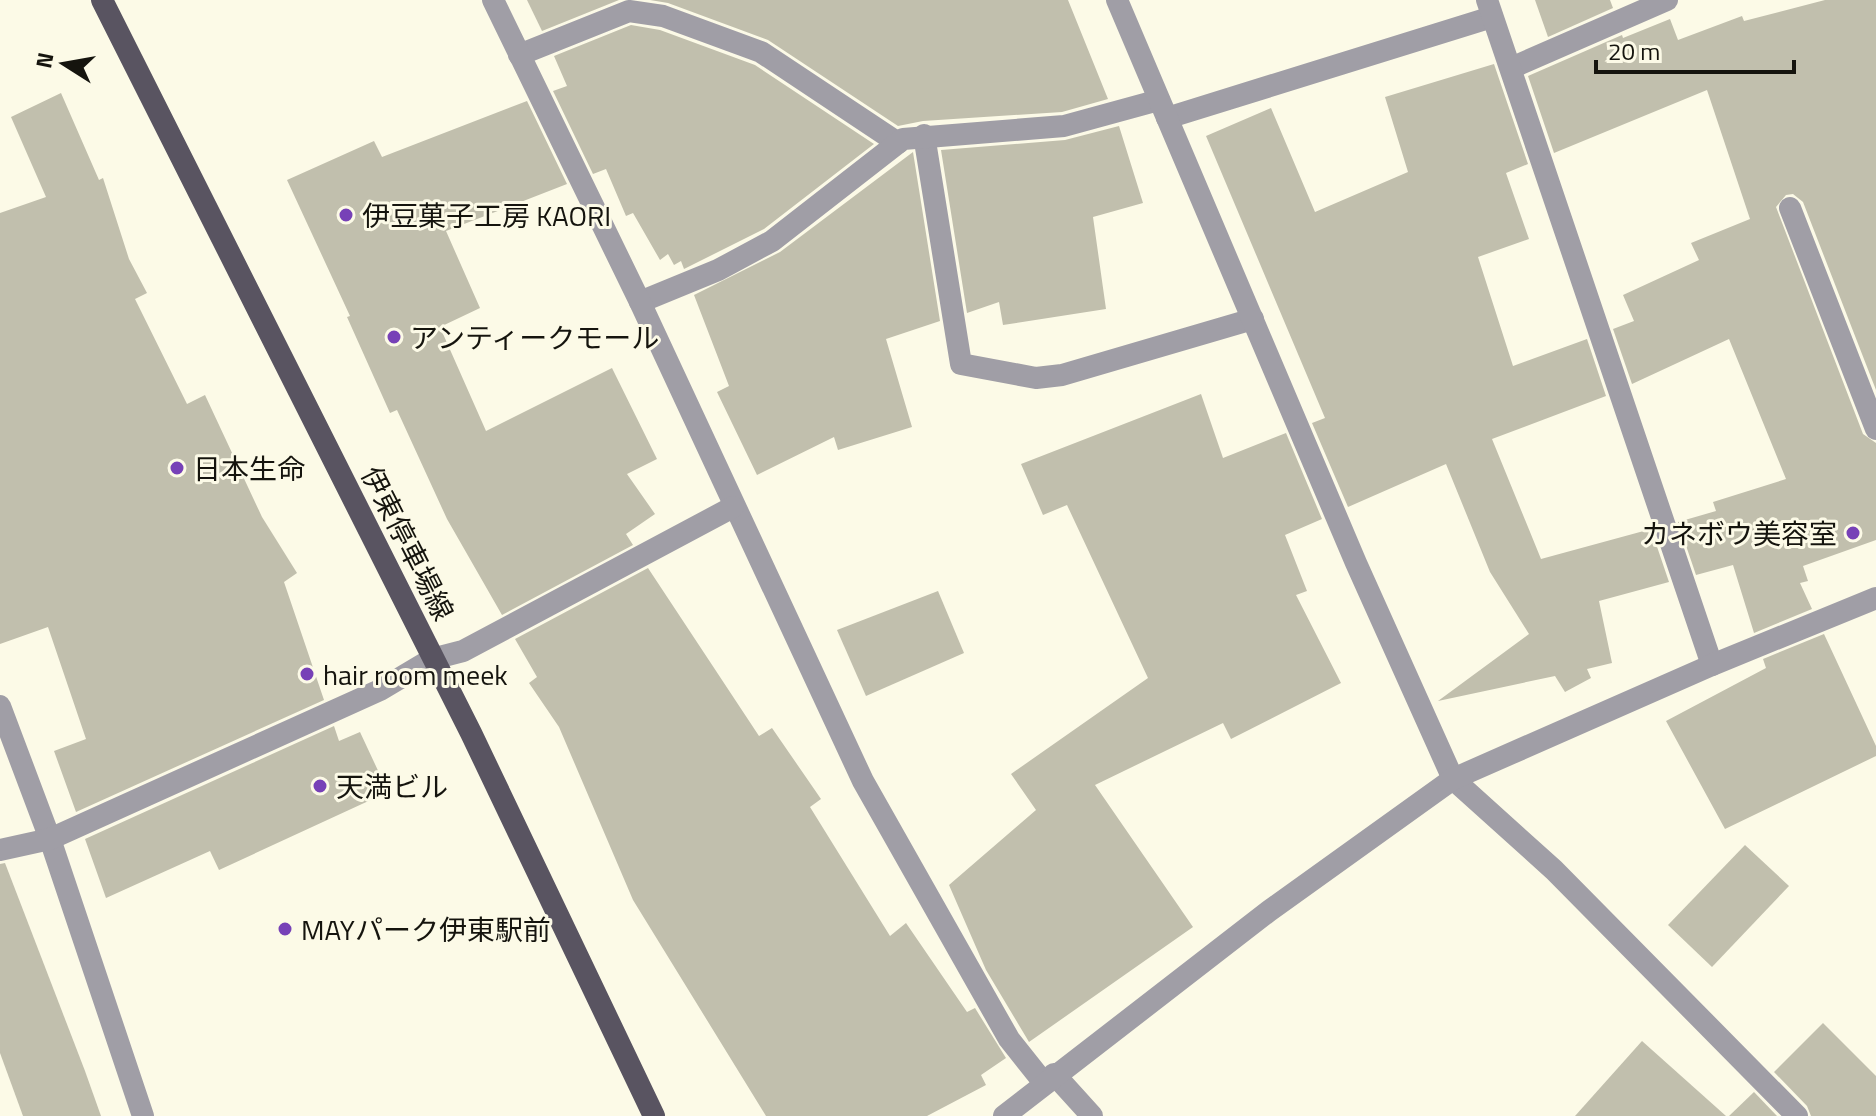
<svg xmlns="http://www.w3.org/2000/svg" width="1876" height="1116" font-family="'Titillium Web','Noto Sans JP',sans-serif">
  <rect width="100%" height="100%" fill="#fcfae7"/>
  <g fill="#c1bfad">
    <polygon points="527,0 619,0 542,31"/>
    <polygon points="650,0 1068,0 1108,99 1062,112 923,121 898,126 768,40 668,3"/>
    <polygon points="1535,0 1610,0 1613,8 1548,37"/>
    <polygon points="1825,0 1876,0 1876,390 1803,202 1793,194 1786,195 1776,207 1863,434 1876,443 1876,540 1803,566 1808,581 1800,583 1812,609 1754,633 1733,565 1696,575 1678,522 1716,511 1713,502 1786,479 1729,339 1632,384 1613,329 1634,321 1623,295 1699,260 1691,243 1750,219 1707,90 1554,153 1528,76 1622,35 1623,38 1670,19 1678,40 1742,16 1744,21"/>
    <polygon points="631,25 660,30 755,65 874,144 764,229 684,269 681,261 674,265 668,254 660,260 633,213 626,216 606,169 593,174 553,91 567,86 554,56"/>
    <polygon points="1494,64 1528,164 1506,173 1529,239 1478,257 1513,366 1587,339 1606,396 1492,439 1541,559 1651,529 1669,582 1599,601 1612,663 1587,669 1591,678 1565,692 1555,676 1438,701 1529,634 1490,572 1446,464 1348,507 1312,423 1325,418 1206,136 1271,108 1315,212 1408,172 1385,97"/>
    <polygon points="61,93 99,180 103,178 129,259 147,293 135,299 187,404 205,395 262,517 297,573 284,582 324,700 76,812 54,751 86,739 48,627 0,644 0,213 46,197 11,117"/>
    <polygon points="527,101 567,184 446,231 480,308 440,327 486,431 612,368 657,459 627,474 655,514 626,534 633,545 502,615 447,519 397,410 390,413 347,317 350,316 287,180 374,141 382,157"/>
    <polygon points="1119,126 1143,203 1093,217 1106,309 1003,325 999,302 967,313 941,150 1065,140"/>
    <polygon points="913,152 940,321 886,339 912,427 838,450 834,437 757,475 717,392 729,386 694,295 780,252"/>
    <polygon points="1201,394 1223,458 1286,433 1322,519 1285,535 1307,591 1296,595 1341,683 1231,739 1223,723 1095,785 1193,927 1029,1042 986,970 949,885 1036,810 1011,774 1148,678 1067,505 1043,515 1021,464"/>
    <polygon points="648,568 759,736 772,728 821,799 810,807 890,936 906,923 967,1012 975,1008 1006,1058 981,1075 986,1085 927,1116 766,1116 633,900 559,727 529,683 537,677 515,639"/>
    <polygon points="938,591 964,653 866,696 837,630"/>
    <polygon points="1824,634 1876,746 1876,756 1725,829 1666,721 1766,668 1763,659"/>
    <polygon points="334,726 339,741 360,732 388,792 219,870 210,851 106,898 85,839"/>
    <polygon points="1745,845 1789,886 1712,967 1668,925"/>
    <polygon points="5,863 85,1071 101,1116 23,1116 0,1053 0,864"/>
    <polygon points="1823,1023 1876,1076 1876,1116 1811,1116 1807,1106 1774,1072"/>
    <polygon points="1642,1041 1726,1116 1575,1116"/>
    <polygon points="1754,1092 1777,1116 1729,1116"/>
  </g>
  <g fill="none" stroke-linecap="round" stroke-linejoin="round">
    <g stroke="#a09ea6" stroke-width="22">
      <polyline points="519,55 629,11 663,16 761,52 898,143"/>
      <polyline points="1511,68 1667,0"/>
      <polyline points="1167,118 1492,17"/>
      <polyline points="924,135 961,364 1036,378 1062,375 1253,319"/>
      <polyline points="1790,208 1876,429"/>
      <polyline points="640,302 718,270 772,241 903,139 1064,126 1159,100"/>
      <polyline points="1453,779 1554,870 1797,1116"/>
    </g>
    <g stroke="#a09ea6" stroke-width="22">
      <polyline points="493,0 640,302 863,781 1009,1039 1044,1083"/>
      <polyline points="1117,0 1356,563 1453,779"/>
      <polyline points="1487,0 1712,665"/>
      <polyline points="0,706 50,839 143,1116"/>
      <polyline points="0,850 50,839 380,690 432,659 463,651 733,507"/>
      <polyline points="1054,1074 1092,1116"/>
      <polyline points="1004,1116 1269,911 1453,779 1712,665 1876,598"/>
    </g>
    <polyline stroke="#595461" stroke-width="22" points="102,0 471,733 654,1116"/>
  </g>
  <g fill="#7741b7" stroke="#fcfae7" stroke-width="3">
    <circle cx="346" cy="215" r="8"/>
    <circle cx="394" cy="337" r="8"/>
    <circle cx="177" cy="468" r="8"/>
    <circle cx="1853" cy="533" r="8"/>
    <circle cx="307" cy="674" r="8"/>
    <circle cx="320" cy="786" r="8"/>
    <circle cx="285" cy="929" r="8"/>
  </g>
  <g text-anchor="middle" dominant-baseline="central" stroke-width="6" stroke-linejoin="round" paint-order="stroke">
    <g font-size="28" fill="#15140e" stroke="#fcfae7" text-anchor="start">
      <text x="362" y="215">伊豆菓子工房 KAORI</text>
      <text x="410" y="337">アンティークモール</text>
      <text x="193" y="468">日本生命</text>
      <text x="1837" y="533" text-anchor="end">カネボウ美容室</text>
      <text x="323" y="674">hair room meek</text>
      <text x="336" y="786">天満ビル</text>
      <text x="301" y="929">MAYパーク伊東駅前</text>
    </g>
    <g font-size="28" fill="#15140e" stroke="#fcfae7">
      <text transform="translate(408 543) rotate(63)">伊東停車場線</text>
    </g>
  </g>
  <g transform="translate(64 64) rotate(281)" stroke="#fcfae7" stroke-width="6" paint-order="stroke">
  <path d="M0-6L14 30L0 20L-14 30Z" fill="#15140e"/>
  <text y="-12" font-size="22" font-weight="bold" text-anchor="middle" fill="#15140e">N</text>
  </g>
  <path d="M1596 60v12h198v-12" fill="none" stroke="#15140e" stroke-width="4"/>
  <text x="1608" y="60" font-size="24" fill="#15140e" stroke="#fcfae7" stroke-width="6" paint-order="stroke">20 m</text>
</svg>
